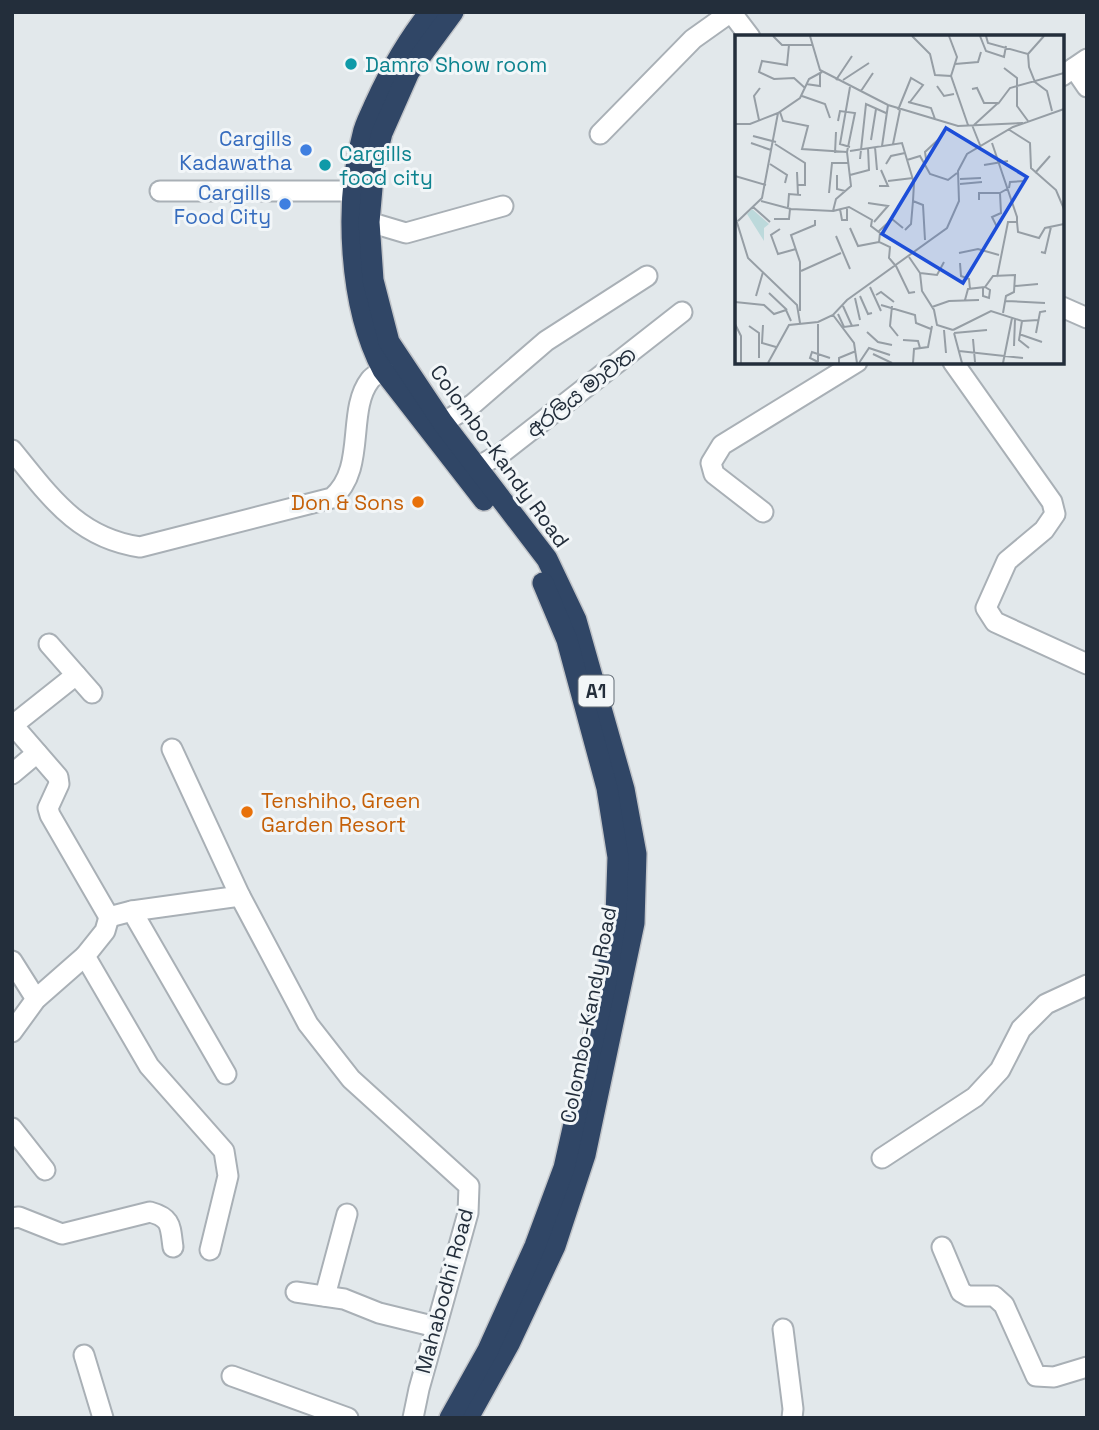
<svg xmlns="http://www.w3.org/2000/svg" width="1099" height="1430" font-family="'Space Grotesk','Noto Sans Sinhala',sans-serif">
  <rect width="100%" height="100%" fill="#e2e8eb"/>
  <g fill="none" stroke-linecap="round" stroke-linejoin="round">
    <g stroke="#a9b0b6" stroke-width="23">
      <g id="minor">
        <polyline points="731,12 750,37"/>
        <polyline points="1074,68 1087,87"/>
        <polyline points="1062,76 1087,59"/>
        <polyline points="600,134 693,39 731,12"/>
        <polyline points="160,191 354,191"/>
        <polyline points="369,222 406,233 503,206"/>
        <polyline points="1062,307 1087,318"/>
        <polyline points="953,362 1052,502 1055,514 1044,530 1007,561 986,608 995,622 1087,664"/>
        <polyline points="443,423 473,404 546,341 647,276"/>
        <path d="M12,450C49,495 77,538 140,547L332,498C367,469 346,411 370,380C373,376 379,373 383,370"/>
        <polyline points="477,467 502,453 682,312"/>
        <polyline points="763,512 714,474 711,463 722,445 857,362"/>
        <polyline points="49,644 92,693"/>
        <polyline points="12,724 58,777 59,784 48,808 50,815 109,917 132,911 240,896 308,1024 351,1079 469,1186 468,1213 419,1389 413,1418"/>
        <polyline points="13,725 76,675"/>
        <polyline points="172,749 240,896"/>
        <polyline points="12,774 37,753"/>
        <polyline points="132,911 226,1074"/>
        <polyline points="109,917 105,931 85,956 149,1066 224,1151 228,1176 210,1250"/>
        <polyline points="12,961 36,999"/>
        <polyline points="12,1032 36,999 85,956"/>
        <polyline points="12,1128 45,1170"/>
        <polyline points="882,1158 975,1097 1000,1070 1021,1029 1046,1004 1087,985"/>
        <path d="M12,1218L19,1217L62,1234L150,1212C172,1218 170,1226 173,1247"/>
        <polyline points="942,1247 961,1292 968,1296 994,1296 1004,1305 1036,1376 1054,1377 1087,1367"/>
        <polyline points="296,1292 344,1299 379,1313 436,1327"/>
        <polyline points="325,1296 347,1214"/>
        <polyline points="783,1329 793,1409 792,1418"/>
        <polyline points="84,1355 103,1418"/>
        <polyline points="232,1376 348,1418"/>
      </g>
    </g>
    <g stroke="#c1c4c8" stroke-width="24">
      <g id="highway">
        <path d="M430,12C407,41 390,71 375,104C371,114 365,124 363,134C344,203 349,306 383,370L484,500"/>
        <polyline points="453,12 409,72 382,133 374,165 369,222 373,280 389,342 443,423 547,559 576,620 624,789 636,854 634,923 585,1155 555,1246 509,1344 468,1418"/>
        <polyline points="450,1418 488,1350 535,1246 564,1168 606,982 616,916 618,857 607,788 567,640 543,583"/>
      </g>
    </g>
    <use href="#minor" stroke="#fff" stroke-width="19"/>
    <use href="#highway" stroke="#304666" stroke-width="21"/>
  </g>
  <g fill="#0f9aa8" stroke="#f2f6f8" stroke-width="2.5">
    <circle cx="351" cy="64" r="7"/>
    <circle cx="325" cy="165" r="7"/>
  </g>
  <g fill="#3f7fe0" stroke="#f2f6f8" stroke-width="2.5">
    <circle cx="306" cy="150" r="7"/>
    <circle cx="285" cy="204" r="7"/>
  </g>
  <g fill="#e8710a" stroke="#f2f6f8" stroke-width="2.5">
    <circle cx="418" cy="502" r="7"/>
    <circle cx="247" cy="812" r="7"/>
  </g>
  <g text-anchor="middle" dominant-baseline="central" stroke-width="6" stroke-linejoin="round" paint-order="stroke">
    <rect fill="#f2f6f8" stroke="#616a74" stroke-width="2" x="578.5" y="675.5" width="35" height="31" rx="5"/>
    <g font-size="19" font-weight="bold" fill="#232e3b">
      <text x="596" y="691">A1</text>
    </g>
    <g font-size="21" fill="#0d838f" stroke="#f2f6f8" text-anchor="start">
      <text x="365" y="64">Damro Show room</text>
      <text x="339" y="153">Cargills<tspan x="339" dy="24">food city</tspan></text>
    </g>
    <g font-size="21" fill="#366cbe" stroke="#f2f6f8" text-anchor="end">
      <text x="292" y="138">Cargills<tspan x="292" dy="24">Kadawatha</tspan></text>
      <text x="271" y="192">Cargills<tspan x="271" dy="24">Food City</tspan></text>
    </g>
    <g font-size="21" fill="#232e3b" stroke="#f2f6f8">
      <text transform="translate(581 392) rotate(-38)">අරලිය මාවත</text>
      <text transform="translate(500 456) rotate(54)">Colombo-Kandy Road</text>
      <text transform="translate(588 1015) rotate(-79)">Colombo-Kandy Road</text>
      <text transform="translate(444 1291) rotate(-75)">Mahabodhi Road</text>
    </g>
    <g font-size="21" fill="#c56008" stroke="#f2f6f8" text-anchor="end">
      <text x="404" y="502">Don &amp; Sons</text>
      <text x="261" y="800" text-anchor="start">Tenshiho, Green<tspan x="261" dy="24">Garden Resort</tspan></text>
    </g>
  </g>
  <g transform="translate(735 35)">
    <rect width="329" height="329" fill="#e2e8eb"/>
    <path d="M17,174L34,189L29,193V206L12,179Z" fill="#bcd9db"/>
    <path fill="none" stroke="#969ea5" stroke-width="2" d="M38,1L47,10H77M75,1L85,35L153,70L223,91L288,88M177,1L195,19L200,40L216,41L233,90M214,1L222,22L216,41M245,1L251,16L269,22L271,11M251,1L253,8L293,19L294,32L300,47L312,56L317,76M54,10L52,30L27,26L24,37L39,44L59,43L70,53M293,19L309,1M220,29L243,27L246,17M269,33L282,43V71L293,86M101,45L117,21M108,45L134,28M71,49L85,51V38M202,51L209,61L219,59M115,52L105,109L115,112M237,54L242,53L249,68H263M126,56L138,38M67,61L90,69L95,83M173,67L196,73L200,84M263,69L275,53L329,38M163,75L176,43L188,50L175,67M45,77L48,86L73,91L67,114L112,117M24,85L19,61L25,53M0,89H15L43,78L65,63L74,44L87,37M237,90L245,110M239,90L263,68M273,94L295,108L296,133L321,155L329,174M18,101L41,107M136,105L141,74M16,108L36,115M257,108L282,182V187H273L262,242M40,109L70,128V150H63M158,109L165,75M147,111L153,70M140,112L142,135M115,116L167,108L179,148L178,166L188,170L190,205M100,118L101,97M125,124L131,69L151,78M191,124L190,117L205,103M172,125L185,121L195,139L213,145L222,138M35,129L52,140L50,148M151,129L156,121L170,118M249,130L273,126M62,137L63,160M300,138L315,121M102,140V154L110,156M115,140L134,135L133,113M0,141L31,150M225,144L246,143M153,146L178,143M225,149L247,147M144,151H153L146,135M274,153L275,147L290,146M94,158L97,128H113M244,165V158H265M26,166L56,174L98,176L101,164L116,151L112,117L120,78L105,76L103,86M133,168L153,171L139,187M18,172L35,187M53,172L54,159L66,160M105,174L107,185H112V173M98,176L114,172L137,185L136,191L145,198L144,207L155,212L154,223L160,230M0,181L13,223L62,270L65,288M39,184H54L55,174M3,186L27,163L43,78M282,187L283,197L304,203L310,193L329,189M262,192L257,182L266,178L265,158L272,154M115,193L123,211L144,207M45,194L36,200L43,219L61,214M170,195L176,189L178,166M144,196L157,184L168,193M101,201L115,234M306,217L310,218L316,192M224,218L243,214L264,220M174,222L185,238L187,256L199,275L202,290L218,295M225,228L226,241L234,244L235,254M161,231L174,258L180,257M66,236L106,218M185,238L202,240L209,227M280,251L303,249M135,252L146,276M248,253V261L254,263L255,255L250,252M34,258L52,275M141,260L146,257L159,267M21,261L28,237M125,261L133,279L137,278M120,263L125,285M230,265L233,254L250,252L258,241L280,240L279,257L271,261L268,278M271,266L310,268M0,267L29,270L39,279L51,275L56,286M146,270L180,280L181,288L196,294M108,271L117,291M157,271L155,291L163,301M197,272L214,266L244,265M65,276V227L56,200L80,190V185M103,279L109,292L124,290M98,280L119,308L122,328M287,286L284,305L294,313M0,289L6,301V328M83,289V327M28,290L27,308L41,312M14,291L24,298V323M209,295L211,318M218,295L256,276L287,286L304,285M132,297L143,307L157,310M219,298L252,295M219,298L227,328M301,298L305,277L311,276M284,299L307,307M238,304L240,327M168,305L183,306L185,313M279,311L280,284M224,316L288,323M138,319L157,328M83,327L75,323L77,317L95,323M33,328L54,290L83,287L98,280L112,265L212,193L224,166L223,136L232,119L278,92L329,74M104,328V323L121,316M124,328L134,313L155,320M178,328L179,314L193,312L197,291M268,328L277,283"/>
    <path fill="#1d4ed8" fill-opacity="0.15" stroke="#1d4ed8" stroke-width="3.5" d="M211,93L292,142L228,248L147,199Z"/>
    <rect width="329" height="329" fill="none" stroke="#232e3b" stroke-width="3.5"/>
  </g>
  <rect width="1099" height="1430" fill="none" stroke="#232e3b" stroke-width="28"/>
</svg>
